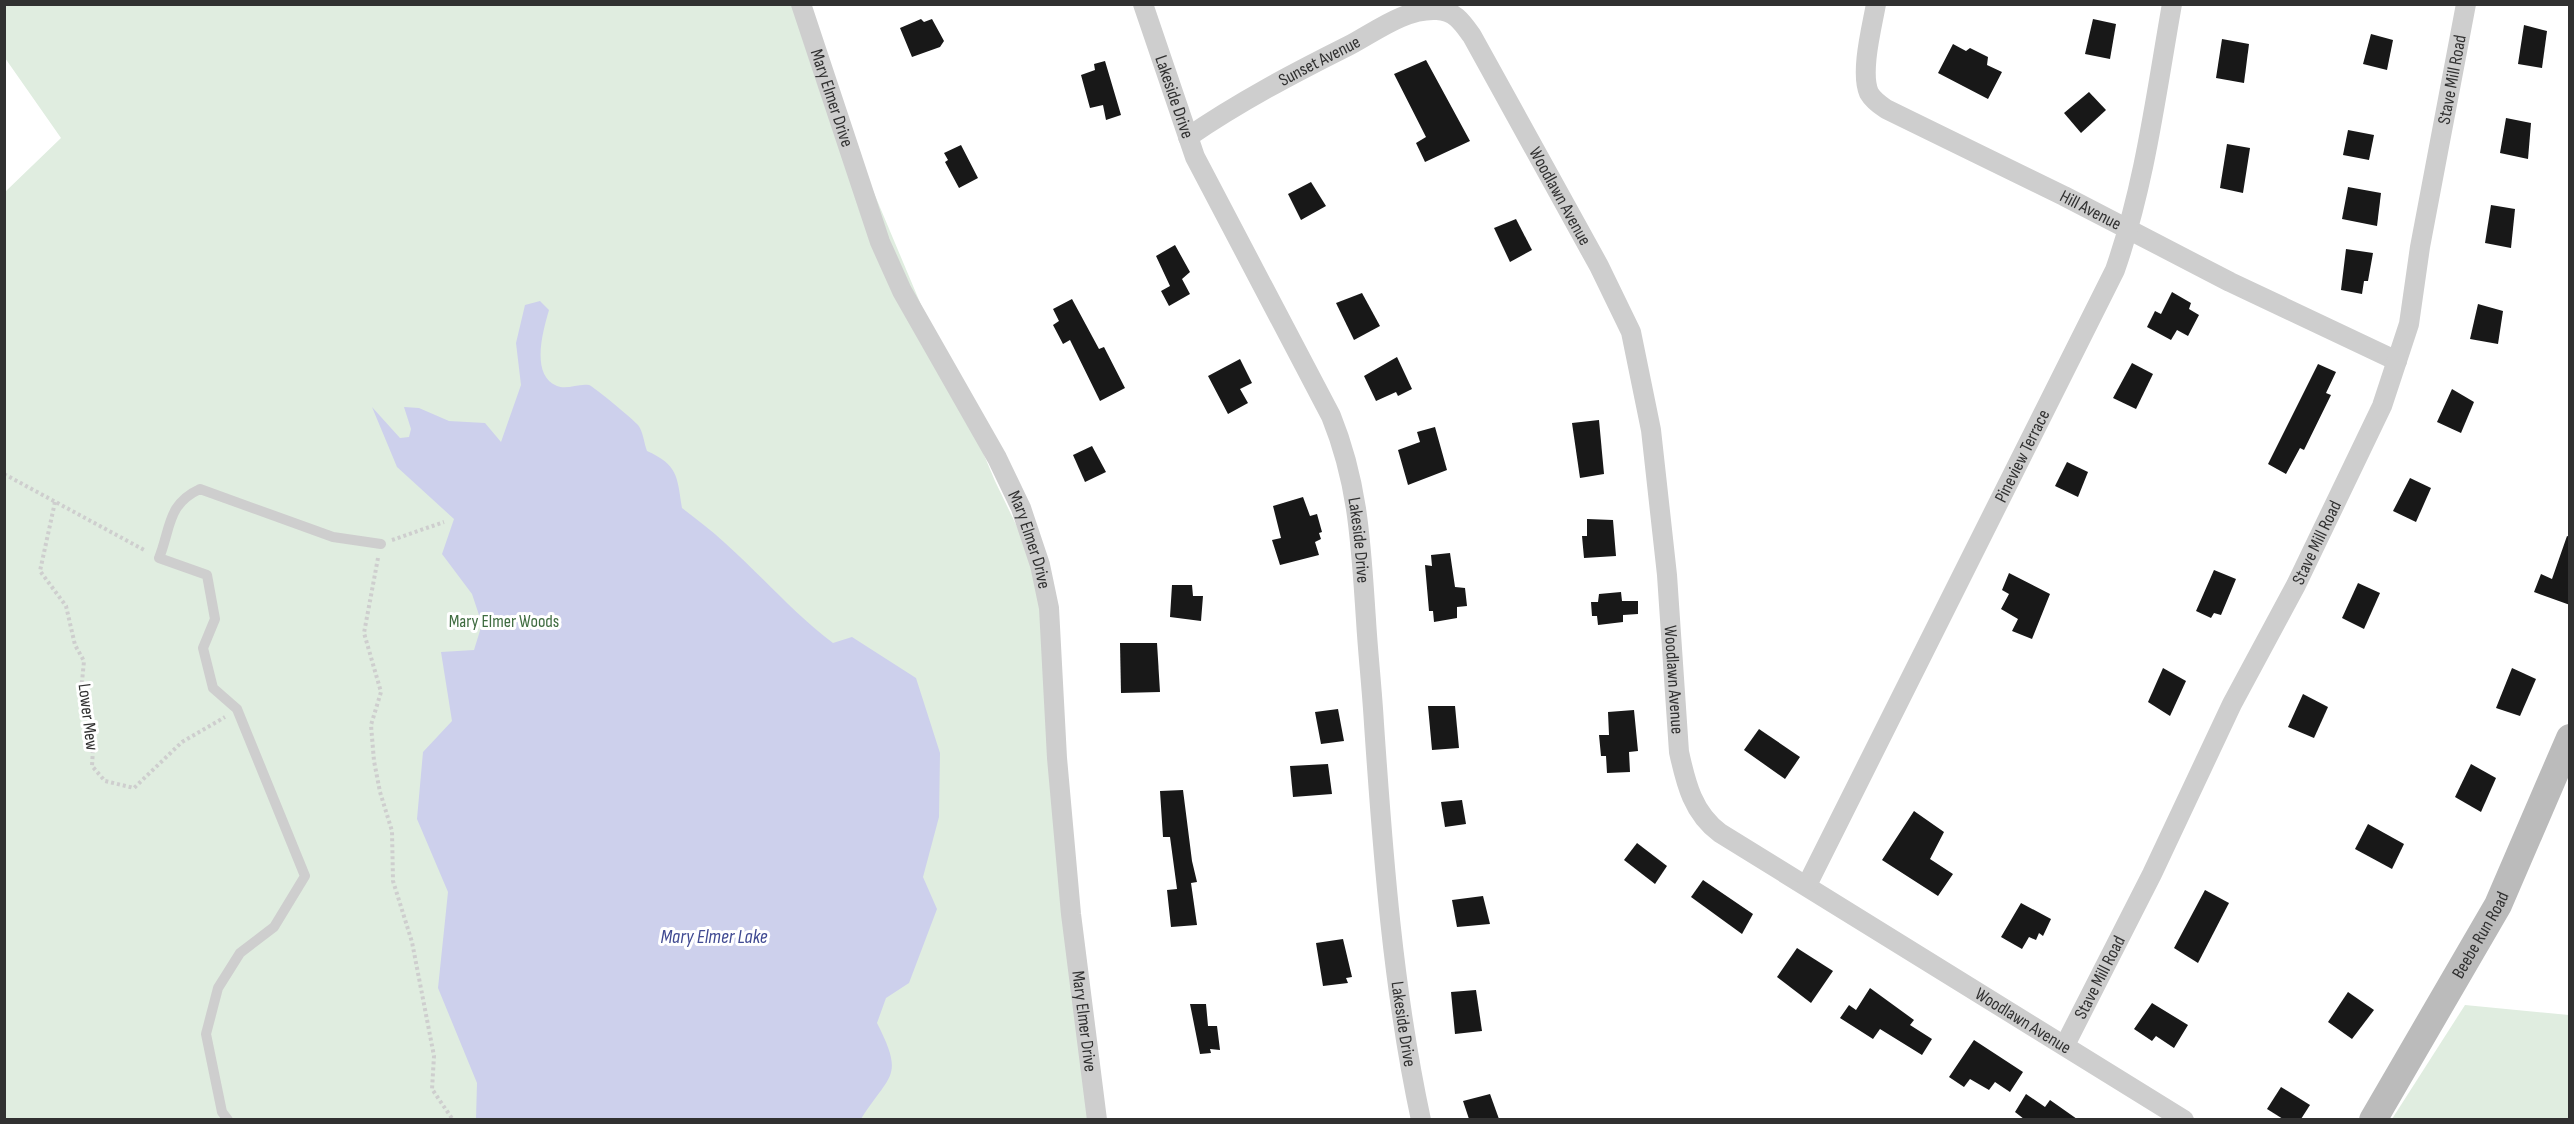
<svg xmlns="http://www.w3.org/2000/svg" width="2574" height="1124" font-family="'Sofia Sans Condensed',sans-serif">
  <rect width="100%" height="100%" fill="#fff"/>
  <g fill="#e0ede0">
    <polygon points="5,5 795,5 995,481 1022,537 1042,592 1094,1119 5,1120 5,192 61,138 5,58"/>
    <polygon points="2465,1005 2569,1015 2569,1119 2392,1119"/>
  </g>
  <path fill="#cdd0ec" d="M540,301L549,310C543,331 530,375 557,386C567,390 579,383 589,385C593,386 634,420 638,425C643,431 644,443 647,451C678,465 677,476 682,508C696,519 711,530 725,543C762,576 793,613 833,643L852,637L916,678L940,753L939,817L923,877L937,909L909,983L886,998L877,1023C905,1078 890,1073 861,1119H476L477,1083L438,988L448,892L417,819L423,752L452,721L441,652L474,650L482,624L472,594L442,554L454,519L397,467L372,407L400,438L409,437L411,429L404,407L419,408L449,421L485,423L501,442L521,385L516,343L525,305Z"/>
  <g fill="#181818">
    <polygon points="921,19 924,22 932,19 944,41 940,47 912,57 900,28"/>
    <polygon points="2093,19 2116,24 2110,59 2085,54"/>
    <polygon points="2524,25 2547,31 2542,68 2518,64"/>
    <polygon points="2371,34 2393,40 2387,70 2363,64"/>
    <polygon points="2222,39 2249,44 2244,83 2216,78"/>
    <polygon points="1953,44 1966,51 1970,48 1988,57 1987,65 2002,72 1988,99 1938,73"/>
    <polygon points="1426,60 1470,141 1425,162 1416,143 1426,137 1394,74"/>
    <polygon points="1105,61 1121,115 1106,120 1103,105 1090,108 1081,75 1095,70 1094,64"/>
    <polygon points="2089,92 2106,110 2081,133 2064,113"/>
    <polygon points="2506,118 2531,123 2528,159 2500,153"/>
    <polygon points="2348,130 2374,135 2369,160 2343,155"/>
    <polygon points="2227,144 2250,148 2243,193 2220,188"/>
    <polygon points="961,145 978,178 959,188 945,162 948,160 944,153"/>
    <polygon points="1311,182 1326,206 1301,220 1288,194"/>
    <polygon points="2348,187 2381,193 2377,226 2342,219"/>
    <polygon points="2491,205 2515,209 2511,248 2485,243"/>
    <polygon points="1516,219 1532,250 1510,262 1494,228"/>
    <polygon points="1175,245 1190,272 1182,279 1190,294 1169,306 1161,291 1170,286 1156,256"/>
    <polygon points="2346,249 2373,253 2368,281 2364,281 2362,294 2341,290"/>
    <polygon points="2172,292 2191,303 2189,309 2199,315 2188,336 2177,330 2171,340 2147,327 2155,311 2161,314"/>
    <polygon points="1362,293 1380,326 1354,340 1336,303"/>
    <polygon points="1072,299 1099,349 1104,347 1125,388 1100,401 1070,340 1063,344 1053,325 1059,321 1053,309"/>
    <polygon points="2478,304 2503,311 2498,344 2470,339"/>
    <polygon points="1397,357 1412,389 1398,396 1396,392 1376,401 1364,376"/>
    <polygon points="1240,359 1252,383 1240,389 1248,403 1228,414 1208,376"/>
    <polygon points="2132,363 2153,374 2136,409 2113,398"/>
    <polygon points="2318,364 2336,372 2326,393 2331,395 2304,450 2300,448 2286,474 2268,464"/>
    <polygon points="2452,389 2474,402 2461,433 2437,422"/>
    <polygon points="1599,420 1604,474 1580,478 1572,423"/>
    <polygon points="1435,427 1447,470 1408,485 1398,450 1420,442 1417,432"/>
    <polygon points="1092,446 1106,472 1085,482 1073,455"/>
    <polygon points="2067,462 2088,472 2078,497 2055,486"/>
    <polygon points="2410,478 2431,488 2416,522 2393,511"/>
    <polygon points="1303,497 1310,516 1317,514 1322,532 1319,533 1321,539 1315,542 1319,555 1280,565 1272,540 1281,538 1273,506"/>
    <polygon points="1587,519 1613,520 1616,556 1584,558 1582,536 1587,536"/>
    <polygon points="2567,536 2570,537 2570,605 2534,592 2541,574 2552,579"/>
    <polygon points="1450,553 1455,587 1465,588 1467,606 1457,607 1457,618 1434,622 1433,611 1429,611 1425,565 1432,566 1431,555"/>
    <polygon points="2214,570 2236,579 2221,615 2214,613 2211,618 2196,611"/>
    <polygon points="2009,573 2050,594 2032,639 2012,631 2018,619 2001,609 2009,594 2002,590"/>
    <polygon points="2358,583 2380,593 2364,629 2342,618"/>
    <polygon points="1172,585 1192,585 1193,596 1203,596 1201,621 1170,617"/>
    <polygon points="1621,592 1622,601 1638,601 1638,614 1623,615 1623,622 1598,625 1597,616 1592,616 1591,602 1598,602 1599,594"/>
    <polygon points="1120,643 1157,643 1160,692 1121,693"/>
    <polygon points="2163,668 2186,681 2170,716 2148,702"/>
    <polygon points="2512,668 2536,679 2520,716 2496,708"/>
    <polygon points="2303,694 2328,707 2314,738 2288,727"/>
    <polygon points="1428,706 1455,706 1459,748 1432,750"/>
    <polygon points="1338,709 1344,741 1321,744 1315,712"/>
    <polygon points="1634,710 1638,751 1629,752 1630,772 1607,773 1606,756 1601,756 1599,735 1609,735 1608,712"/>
    <polygon points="1759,729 1800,757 1785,779 1744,750"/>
    <polygon points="1328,764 1332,794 1293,797 1290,766"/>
    <polygon points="2471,764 2496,778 2481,812 2455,797"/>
    <polygon points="1183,790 1192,861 1197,882 1191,883 1197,925 1171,927 1167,890 1177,889 1170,837 1163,837 1160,791"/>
    <polygon points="1462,800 1466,824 1445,827 1441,802"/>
    <polygon points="1914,811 1944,832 1930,859 1953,874 1938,896 1882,860"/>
    <polygon points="2368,824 2404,844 2392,869 2355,849"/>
    <polygon points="1637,843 1667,866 1655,884 1624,860"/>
    <polygon points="1703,880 1753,914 1742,934 1691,897"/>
    <polygon points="2205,890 2229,903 2198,963 2174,948"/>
    <polygon points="1483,896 1490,924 1457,927 1452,900"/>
    <polygon points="2021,903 2051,919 2043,936 2039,933 2036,940 2029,937 2022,949 2001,937"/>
    <polygon points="1343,939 1352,977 1346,978 1348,983 1323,986 1316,943"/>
    <polygon points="1797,948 1833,971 1811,1003 1777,977"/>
    <polygon points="1870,988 1914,1020 1910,1025 1932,1039 1922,1055 1880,1029 1873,1039 1840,1018 1849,1005 1856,1010"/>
    <polygon points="1476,990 1482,1031 1455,1034 1451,992"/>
    <polygon points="2348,992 2374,1010 2352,1039 2328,1022"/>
    <polygon points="2152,1003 2188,1025 2174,1048 2156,1036 2152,1041 2134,1029"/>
    <polygon points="1190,1004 1206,1004 1208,1026 1217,1026 1220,1050 1210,1049 1211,1053 1200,1054"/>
    <polygon points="1974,1040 2023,1072 2010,1092 1995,1082 1989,1090 1970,1079 1964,1087 1949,1077"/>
    <polygon points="2281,1087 2310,1105 2301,1119 2283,1119 2267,1109"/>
    <polygon points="1490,1094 1499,1119 1469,1119 1463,1101"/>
    <polygon points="2026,1094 2045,1107 2050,1100 2077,1119 2024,1119 2015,1112"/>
  </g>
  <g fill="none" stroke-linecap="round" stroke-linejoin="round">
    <g stroke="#cecece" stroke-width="4" stroke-dasharray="3 3" stroke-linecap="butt">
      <polyline points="4,474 146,551"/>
      <polyline points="55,502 40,571 66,606 75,645 84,661 81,692 94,732 92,766 105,781 134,788 182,742 225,717"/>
      <polyline points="392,540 444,522"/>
      <polyline points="378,558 364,633 381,692 371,725 374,761 380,792 392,831 393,881 412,942 434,1056 432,1089 453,1120"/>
    </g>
    <path stroke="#cecece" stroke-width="10" d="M228,1120L222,1112L206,1034L218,988L240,953L274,927L305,876L237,709L213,688L203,648L215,619L207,575L159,558C171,528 167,504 200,489L333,537L381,544"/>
    <g stroke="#cecece" stroke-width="20">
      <path id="s1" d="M801,4L880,242L902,291L997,458L1021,508L1040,565L1049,608L1057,758L1071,914L1097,1120"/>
      <path id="s2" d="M1143,4L1195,157L1331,416C1359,485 1361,547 1366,620C1368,654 1372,689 1374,724C1383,856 1393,990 1421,1120"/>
      <path id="s3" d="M1876,4C1872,27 1860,72 1869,93C1873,100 1880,105 1886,109L2064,196L2230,282L2397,361"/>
      <path id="s4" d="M1188,137C1239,102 1292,74 1348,46C1375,32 1405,8 1437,10C1455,11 1462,22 1472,36L1599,266L1631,332L1651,430L1667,575L1679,752C1686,784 1693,813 1720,833L2184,1120"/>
      <path id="s5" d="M1807,885L2115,270C2145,184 2156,94 2172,4"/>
      <path id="s6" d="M2065,1045L2152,874L2232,704L2296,585L2382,406L2409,324L2420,247L2466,4"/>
    </g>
    <path stroke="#bbb" stroke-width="28" id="s7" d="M2373,1120L2498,905L2570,738"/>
  </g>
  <g text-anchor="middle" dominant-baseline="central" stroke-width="6" stroke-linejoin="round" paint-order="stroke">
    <g font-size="18" fill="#313131" stroke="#fff">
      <text stroke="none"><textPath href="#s4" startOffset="152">Sunset Avenue</textPath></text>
      <text stroke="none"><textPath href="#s6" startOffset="1048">Stave Mill Road</textPath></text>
      <text stroke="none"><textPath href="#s2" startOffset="98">Lakeside Drive</textPath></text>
      <text stroke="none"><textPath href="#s1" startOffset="99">Mary Elmer Drive</textPath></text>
      <text stroke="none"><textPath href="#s4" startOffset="510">Woodlawn Avenue</textPath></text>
      <text stroke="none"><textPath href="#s3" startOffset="342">Hill Avenue</textPath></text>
      <text stroke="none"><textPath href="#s5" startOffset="480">Pineview Terrace</textPath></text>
      <text stroke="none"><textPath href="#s1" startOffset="585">Mary Elmer Drive</textPath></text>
      <text stroke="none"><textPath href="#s2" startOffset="582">Lakeside Drive</textPath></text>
      <text stroke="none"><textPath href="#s6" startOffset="562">Stave Mill Road</textPath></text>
      <text stroke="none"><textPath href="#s4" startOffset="1014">Woodlawn Avenue</textPath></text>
      <text transform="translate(88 717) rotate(83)">Lower Mew</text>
      <text stroke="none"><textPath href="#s7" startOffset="214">Beebe Run Road</textPath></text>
      <text stroke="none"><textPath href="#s6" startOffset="76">Stave Mill Road</textPath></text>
      <text stroke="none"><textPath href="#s4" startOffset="1536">Woodlawn Avenue</textPath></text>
      <text stroke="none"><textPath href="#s1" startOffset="1071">Mary Elmer Drive</textPath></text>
      <text stroke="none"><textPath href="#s2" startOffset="1068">Lakeside Drive</textPath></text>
    </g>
    <g font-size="18" fill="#3f6c40" stroke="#fff">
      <text x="504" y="621">Mary Elmer Woods</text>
    </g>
    <g font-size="20" font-style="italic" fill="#404a92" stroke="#fff">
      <text x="714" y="937">Mary Elmer Lake</text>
    </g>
  </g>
  <rect width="2574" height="1124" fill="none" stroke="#313131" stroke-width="12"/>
</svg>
